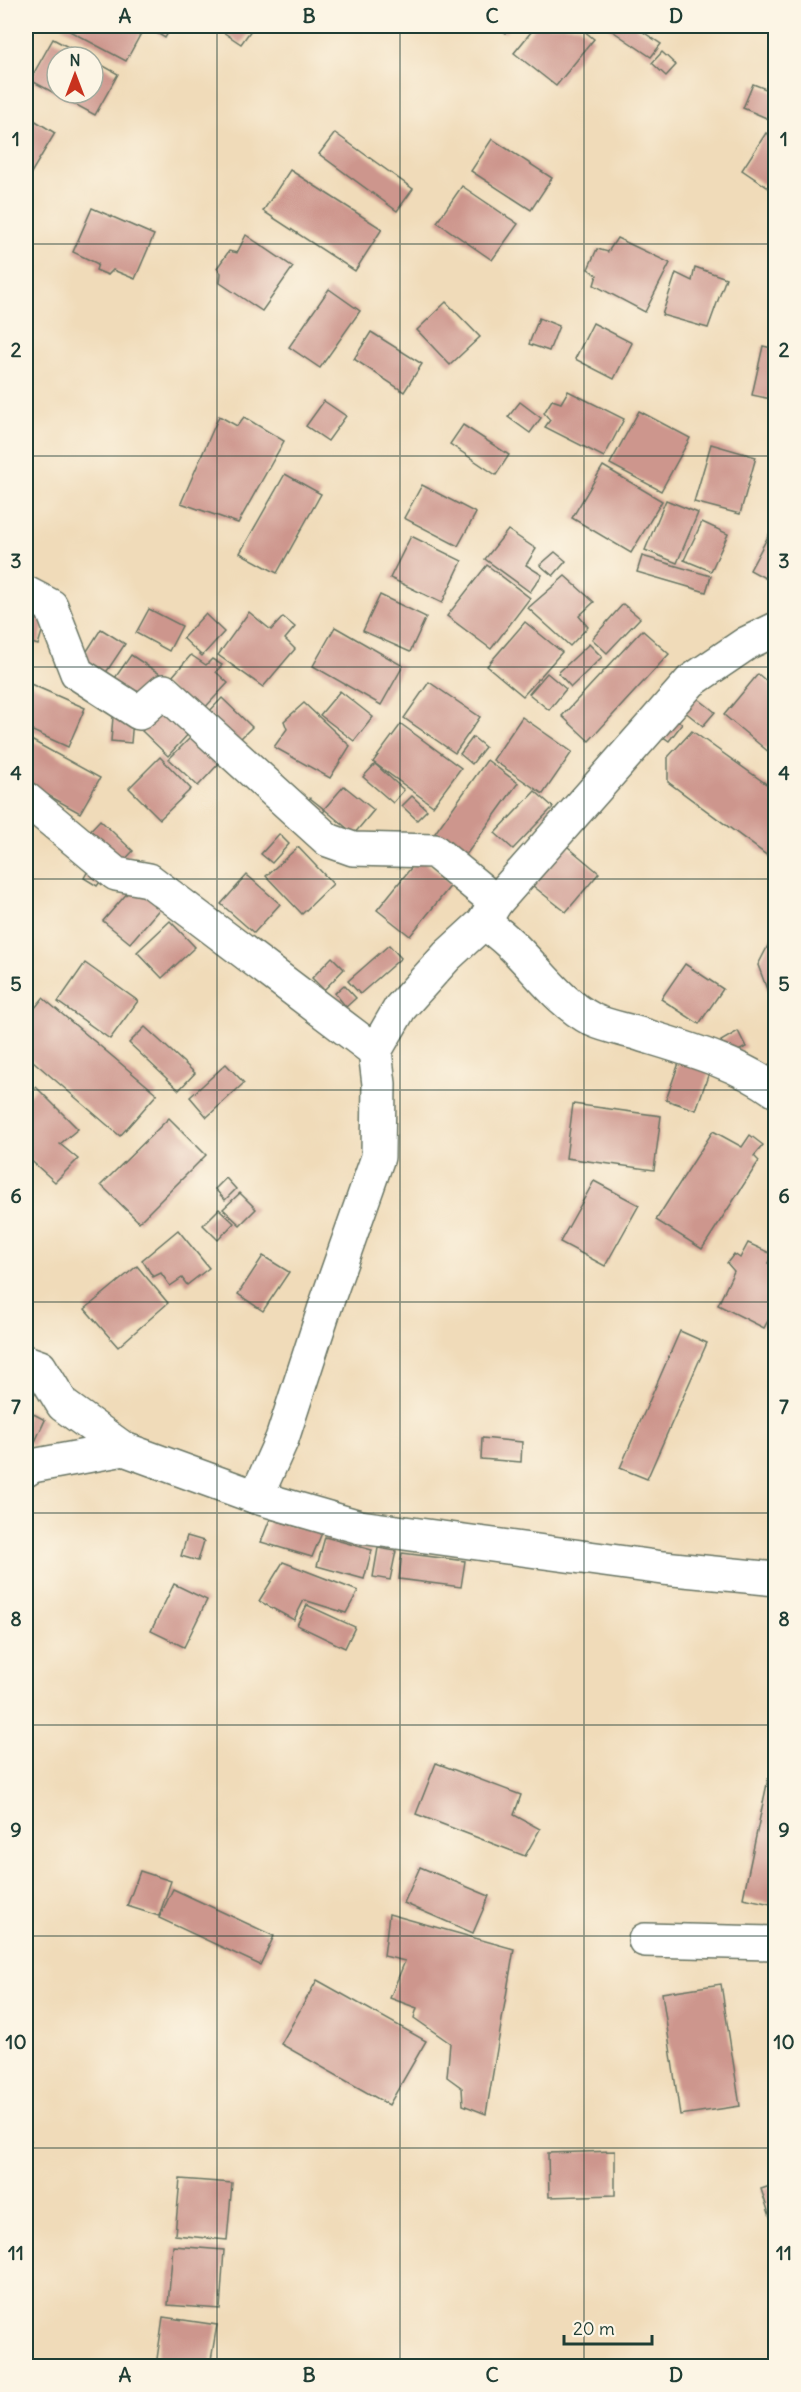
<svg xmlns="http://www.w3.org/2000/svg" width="801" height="2392" font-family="Delius,sans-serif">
  <rect width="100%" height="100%" fill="#fcf5e5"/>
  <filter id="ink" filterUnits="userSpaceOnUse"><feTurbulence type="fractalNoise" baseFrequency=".0167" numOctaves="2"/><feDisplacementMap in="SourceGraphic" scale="12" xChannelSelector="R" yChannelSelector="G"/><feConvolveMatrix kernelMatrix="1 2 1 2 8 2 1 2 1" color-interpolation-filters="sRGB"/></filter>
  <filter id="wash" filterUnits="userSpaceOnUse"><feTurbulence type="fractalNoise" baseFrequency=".008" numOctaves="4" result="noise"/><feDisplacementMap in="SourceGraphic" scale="24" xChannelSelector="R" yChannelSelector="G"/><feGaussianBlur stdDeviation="1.35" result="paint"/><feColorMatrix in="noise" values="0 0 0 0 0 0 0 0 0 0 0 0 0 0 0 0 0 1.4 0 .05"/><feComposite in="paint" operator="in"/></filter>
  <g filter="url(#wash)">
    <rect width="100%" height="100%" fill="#f0dbb9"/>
    <g id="blocks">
      <g fill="#cd968d">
        <polygon points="63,26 145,26 126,61 62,27"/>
        <polygon points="155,26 172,26 165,38 152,30"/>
        <polygon points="214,26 254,26 241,44"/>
        <polygon points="494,26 511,26 505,33"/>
        <polygon points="536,26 578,26 594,39 556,86 514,53"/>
        <polygon points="610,26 634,26 661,44 651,57 608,28"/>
        <polygon points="53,39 87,57 57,57 57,93 93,93 93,60 118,74 95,115 30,80"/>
        <polygon points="662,52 676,65 666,76 652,63"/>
        <polygon points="753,84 776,93 776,122 743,108"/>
        <polygon points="26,115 55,133 28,178 26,177"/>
        <polygon points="335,133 413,189 397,211 319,154"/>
        <polygon points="766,133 776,139 776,193 742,170"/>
        <polygon points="492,139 552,178 531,210 471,171"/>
        <polygon points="290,170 382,229 355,271 263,211"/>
        <polygon points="462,186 518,224 492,260 437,222"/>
        <polygon points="92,208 154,235 135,279 113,270 108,275 96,270 98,264 73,252"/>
        <polygon points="246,235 293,267 262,311 220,283 221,273 217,268 229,251 237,253"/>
        <polygon points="617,238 670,263 645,312 594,285 597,275 588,269 597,249 608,252"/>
        <polygon points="695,267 726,278 708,328 662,315 676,273 692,281"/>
        <polygon points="329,289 360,311 320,368 289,347"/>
        <polygon points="446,302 480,337 450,365 417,330"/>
        <polygon points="539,318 559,326 549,351 529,344"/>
        <polygon points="593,323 632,343 614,379 575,359"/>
        <polygon points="371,332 422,364 404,392 354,359"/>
        <polygon points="763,346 776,349 776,400 752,395"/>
        <polygon points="568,391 624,419 604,457 545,427 550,420 544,413 552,400 561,403"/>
        <polygon points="324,401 346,416 328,441 306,426"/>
        <polygon points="520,402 541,418 530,433 508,417"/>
        <polygon points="639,411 690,438 661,491 610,464"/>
        <polygon points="219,416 237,426 244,417 284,441 238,523 181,503"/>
        <polygon points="463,425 509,455 496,475 450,444"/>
        <polygon points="711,444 756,457 740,514 694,502"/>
        <polygon points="603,466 662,501 631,553 572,518"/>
        <polygon points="285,474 321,494 277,573 240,553"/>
        <polygon points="422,485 476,513 458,546 404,518"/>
        <polygon points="666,500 698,513 677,563 645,550"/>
        <polygon points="702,522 728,534 711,571 684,560"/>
        <polygon points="508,530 536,549 526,565 542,575 530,592 485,559"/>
        <polygon points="771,531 776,533 776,584 750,570"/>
        <polygon points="411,536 462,561 442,603 390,578"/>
        <polygon points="555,552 566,561 553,576 540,565"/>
        <polygon points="642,556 711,576 706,592 637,572"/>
        <polygon points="487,565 530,598 491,649 447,616"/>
        <polygon points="565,576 594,602 579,616 588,627 570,646 528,608"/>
        <polygon points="380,595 426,617 410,652 363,631"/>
        <polygon points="623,604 640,618 607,653 592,639"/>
        <polygon points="26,605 48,612 38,645 26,641"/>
        <polygon points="149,609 182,626 169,651 136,633"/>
        <polygon points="249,612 271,630 283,617 295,627 285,639 295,649 263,687 218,655"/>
        <polygon points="205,614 224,632 202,656 183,638"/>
        <polygon points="525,622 562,652 523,696 487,666"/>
        <polygon points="335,627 403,666 381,705 313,666"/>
        <polygon points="101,629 125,644 103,677 80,662"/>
        <polygon points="642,630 669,654 589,741 562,716"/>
        <polygon points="589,644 602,657 571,687 558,673"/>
        <polygon points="131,655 160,674 139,705 110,685"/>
        <polygon points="191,655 206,665 212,659 222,665 216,672 228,683 199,714 165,685"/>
        <polygon points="547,673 566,689 549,710 529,694"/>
        <polygon points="758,674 776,689 776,758 724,715"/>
        <polygon points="26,682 85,708 68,747 26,728"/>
        <polygon points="429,682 480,717 455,753 404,718"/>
        <polygon points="340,691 373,717 354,741 320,715"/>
        <polygon points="691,693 715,712 703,726 679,707"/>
        <polygon points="222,698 252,727 237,742 207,714"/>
        <polygon points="304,703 350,746 330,778 274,747 287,729 284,721"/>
        <polygon points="167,706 192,730 168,756 142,731"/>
        <polygon points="671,715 682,724 669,741 658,733"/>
        <polygon points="113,717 133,719 131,743 111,741"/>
        <polygon points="522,717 572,752 543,794 493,760"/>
        <polygon points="401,724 461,768 433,806 373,762"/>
        <polygon points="692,731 776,791 776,862 668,782 668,757"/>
        <polygon points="196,732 223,759 198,786 169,759"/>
        <polygon points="473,737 485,747 472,764 460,754"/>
        <polygon points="31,740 100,778 80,813 26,783 26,749"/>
        <polygon points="160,757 191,789 160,819 129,788"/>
        <polygon points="487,760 518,783 466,855 435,833"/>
        <polygon points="375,764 404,790 393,803 363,777"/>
        <polygon points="344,786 374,810 354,834 324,809"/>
        <polygon points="535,791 553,807 513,849 495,833"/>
        <polygon points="412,796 427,810 417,820 402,806"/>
        <polygon points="310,798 325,810 315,823 300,811"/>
        <polygon points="100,820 133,851 117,868 84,837"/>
        <polygon points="279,834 289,844 272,863 261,854"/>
        <polygon points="562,842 599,873 566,912 528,882"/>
        <polygon points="298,847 333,884 302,914 266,876"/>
        <polygon points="419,858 452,884 410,936 377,910"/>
        <polygon points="89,869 103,878 97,886 84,878"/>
        <polygon points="247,875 280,904 254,933 221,904"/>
        <polygon points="137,882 163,905 130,943 103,921"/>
        <polygon points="170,921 195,947 162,978 137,952"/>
        <polygon points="776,930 776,996 768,992 758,965"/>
        <polygon points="389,945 401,958 360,994 348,981"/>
        <polygon points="332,957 344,969 324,990 312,978"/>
        <polygon points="85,963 138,1001 110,1039 58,1002"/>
        <polygon points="685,964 723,989 699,1024 661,999"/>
        <polygon points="344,985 356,998 346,1007 335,993"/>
        <polygon points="43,998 157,1094 120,1136 26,1055 26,1019"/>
        <polygon points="145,1027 195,1073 179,1090 129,1043"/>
        <polygon points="738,1031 746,1047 729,1056 721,1041"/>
        <polygon points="680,1060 710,1070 696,1110 666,1100"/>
        <polygon points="226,1064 244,1083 207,1117 190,1097"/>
        <polygon points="36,1087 78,1129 60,1144 78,1159 55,1182 26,1156 26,1107 28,1105 26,1098"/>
        <polygon points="573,1104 661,1116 654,1170 566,1158"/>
        <polygon points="169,1118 206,1155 139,1222 101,1185"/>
        <polygon points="713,1131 742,1147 750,1135 763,1145 754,1156 759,1161 702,1249 656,1220"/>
        <polygon points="776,1133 776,1147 769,1143"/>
        <polygon points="226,1178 236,1189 225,1200 215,1189"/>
        <polygon points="594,1181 639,1205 605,1266 560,1242"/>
        <polygon points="240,1193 256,1209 240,1225 223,1209"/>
        <polygon points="219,1209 234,1223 218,1240 203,1225"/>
        <polygon points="178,1230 209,1268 187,1285 182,1278 170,1286 161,1273 153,1277 142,1260"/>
        <polygon points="748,1243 772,1254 768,1263 776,1266 776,1306 764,1328 718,1305 734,1271 727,1263 734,1254 740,1258"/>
        <polygon points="263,1256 289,1272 263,1311 238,1294"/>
        <polygon points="137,1266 168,1303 118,1347 85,1309"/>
        <polygon points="680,1331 707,1343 647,1479 620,1468"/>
        <polygon points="26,1410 45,1420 33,1446 26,1442"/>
        <polygon points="482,1438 522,1442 521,1462 481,1459"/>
        <polygon points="270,1519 302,1528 310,1522 324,1528 312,1557 261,1542"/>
        <polygon points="187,1536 204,1541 198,1561 181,1556"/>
        <polygon points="325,1537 372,1550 364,1579 317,1566"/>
        <polygon points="378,1548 396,1551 390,1580 373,1577"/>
        <polygon points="402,1553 465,1561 461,1587 399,1579"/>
        <polygon points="283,1562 358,1591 346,1613 304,1600 294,1620 259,1601"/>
        <polygon points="174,1584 207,1600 184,1647 151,1631"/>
        <polygon points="307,1605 355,1627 345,1648 297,1625"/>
        <polygon points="436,1763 521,1795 514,1815 540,1829 525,1856 416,1814"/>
        <polygon points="768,1779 776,1781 776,1905 743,1898"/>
        <polygon points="420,1867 489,1896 473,1933 404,1903"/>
        <polygon points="140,1871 171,1881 159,1916 127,1906"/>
        <polygon points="173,1889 274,1936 260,1965 159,1918"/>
        <polygon points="389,1914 514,1949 486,2114 463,2105 462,2088 447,2077 450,2043 414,2018 417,2008 390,1998 405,1961 384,1956"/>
        <polygon points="317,1980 426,2041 389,2105 281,2044"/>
        <polygon points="721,1984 740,2106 680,2115 662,1993"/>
        <polygon points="26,2139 31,2140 26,2156"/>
        <polygon points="615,2151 615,2195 549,2197 548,2153"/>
        <polygon points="180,2179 232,2183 227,2240 175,2235"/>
        <polygon points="776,2184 776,2232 775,2232 761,2189"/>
        <polygon points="173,2246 224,2250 220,2309 168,2305"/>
        <polygon points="163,2317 217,2325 210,2366 156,2366"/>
      </g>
    </g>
  </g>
  <g filter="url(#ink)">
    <use href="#blocks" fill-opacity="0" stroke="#687463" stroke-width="1.5"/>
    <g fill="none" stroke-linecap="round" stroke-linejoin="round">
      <g stroke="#687463" stroke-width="36">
        <g id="minor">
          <polyline points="26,593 51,606 77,673 139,713 164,691 328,840 353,849 434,851 496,902"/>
          <polyline points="26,799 116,874 149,880 375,1051"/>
          <path d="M483,923C526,948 548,997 593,1020C606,1026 622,1029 636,1033C684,1048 735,1061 776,1091"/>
          <polyline points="26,1362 40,1367 63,1405 124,1449 256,1497 360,1527 663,1568 776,1579"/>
          <polyline points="26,1470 32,1466 124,1449"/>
          <polyline points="256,1497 282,1439 324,1310 378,1157 379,1084 375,1051 400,1008 447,956 483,923 496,902 691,681 747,643 776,629"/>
          <polyline points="645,1940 776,1943"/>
        </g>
      </g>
      <use href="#minor" stroke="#fff" stroke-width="33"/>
    </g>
  </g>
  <path fill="none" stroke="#1f3d34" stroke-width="1.5" stroke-opacity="0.55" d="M217,26V2366M400,26V2366M584,26V2366M26,244H776M26,456H776M26,667H776M26,879H776M26,1090H776M26,1302H776M26,1513H776M26,1725H776M26,1936H776M26,2148H776"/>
  <rect width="801" height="2392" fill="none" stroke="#fcf5e5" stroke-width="66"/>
  <g transform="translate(75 75)"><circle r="28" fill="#fcf5e5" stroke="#a4ab9e" stroke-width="1.5"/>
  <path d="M0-4.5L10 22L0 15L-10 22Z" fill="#c8321e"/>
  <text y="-9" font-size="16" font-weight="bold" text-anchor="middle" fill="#1f3d34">N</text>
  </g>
  <path d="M564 2335v9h88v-9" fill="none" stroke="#1f3d34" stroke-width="3"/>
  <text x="573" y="2335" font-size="18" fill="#1f3d34" stroke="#fcf5e5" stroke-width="4.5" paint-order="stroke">20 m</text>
  <rect x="33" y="33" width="735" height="2326" fill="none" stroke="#1f3d34" stroke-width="2"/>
  <g font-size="20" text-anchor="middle" font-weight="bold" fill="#1f3d34">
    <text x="125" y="23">A</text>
    <text x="309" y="23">B</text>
    <text x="492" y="23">C</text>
    <text x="676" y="23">D</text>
    <text x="16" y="146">1</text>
    <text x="784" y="146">1</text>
    <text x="16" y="357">2</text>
    <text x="784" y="357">2</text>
    <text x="16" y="568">3</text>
    <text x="784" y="568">3</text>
    <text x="16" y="780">4</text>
    <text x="784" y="780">4</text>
    <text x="16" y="991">5</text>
    <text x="784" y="991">5</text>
    <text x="16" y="1203">6</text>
    <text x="784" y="1203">6</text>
    <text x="16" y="1414">7</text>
    <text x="784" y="1414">7</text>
    <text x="16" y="1626">8</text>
    <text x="784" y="1626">8</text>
    <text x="16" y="1837">9</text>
    <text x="784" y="1837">9</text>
    <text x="16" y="2049">10</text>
    <text x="784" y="2049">10</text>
    <text x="16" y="2260">11</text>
    <text x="784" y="2260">11</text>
    <text x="125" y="2382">A</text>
    <text x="309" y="2382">B</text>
    <text x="492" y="2382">C</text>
    <text x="676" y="2382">D</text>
  </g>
</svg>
